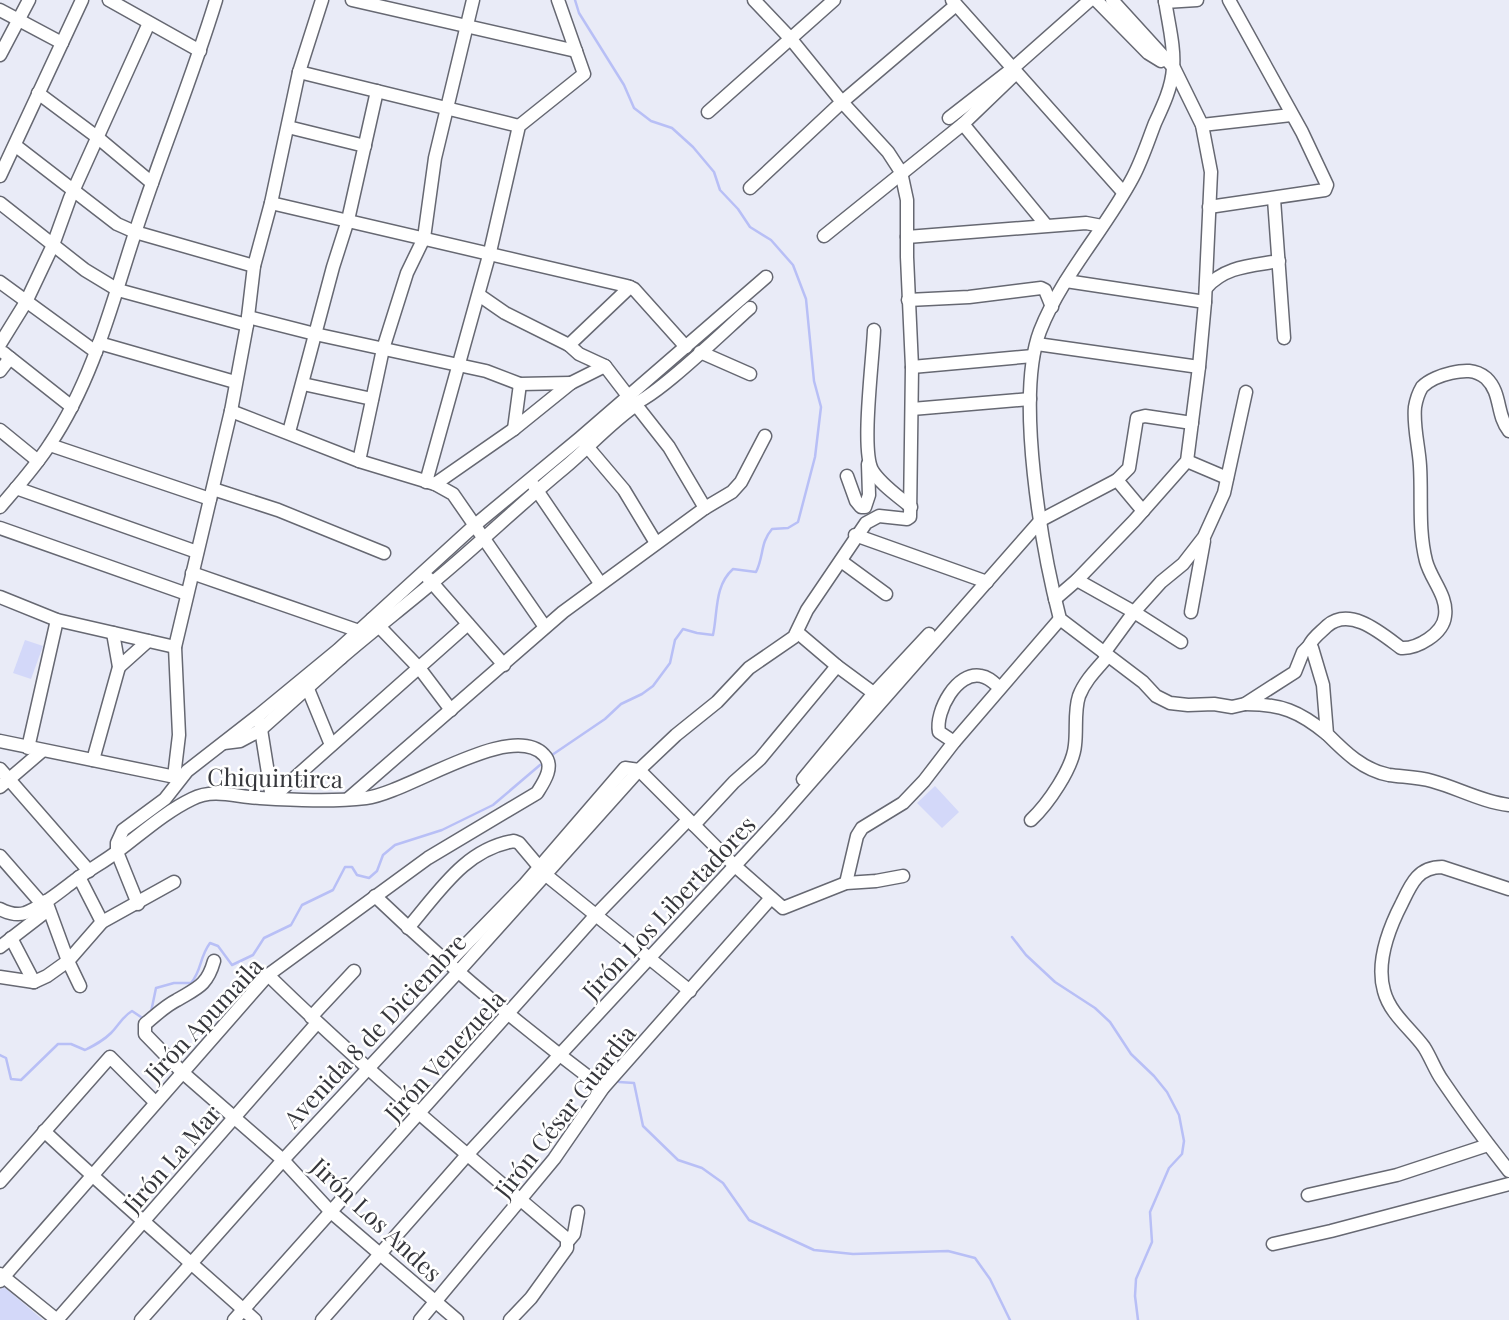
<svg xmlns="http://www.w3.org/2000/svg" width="1509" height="1320" font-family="'Playfair Display',serif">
  <rect width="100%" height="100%" fill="#e9ebf7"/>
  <g fill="#d3d8f9">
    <polygon points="25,640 43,646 31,679 13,673"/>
    <polygon points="935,786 959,812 942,828 917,803"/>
    <polygon points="3,1286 43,1320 0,1320 0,1290"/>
  </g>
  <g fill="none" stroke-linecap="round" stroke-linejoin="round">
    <g stroke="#b8bff6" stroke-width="2.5">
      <path d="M552,755L605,719L621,704L642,694L653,686L670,663L675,640L683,629L697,633L713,635C718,612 714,586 733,569L756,572C764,556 760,543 772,529L788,528L798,522L815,457L821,407L814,381L806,299L793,265L771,240L750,227L738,209L720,190L714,172L693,147L672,128L651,121L634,108L624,85L579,13L575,0"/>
      <polyline points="1012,937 1026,955 1055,982 1095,1008 1110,1022 1131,1054 1154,1076 1167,1092 1179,1115 1184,1141 1182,1154 1169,1168 1150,1212 1152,1242 1136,1279 1135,1296 1138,1320"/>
      <path d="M151,1012L156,988L174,983H191C202,970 199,958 210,943L218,946L232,965L253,955L264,938L291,925L302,905L333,890L345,867H352L357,875L369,878L377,871L383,855L395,845L442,830L493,805L540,765"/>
      <path d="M0,1055L6,1058L11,1079L21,1080L58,1044H71L85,1050C95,1045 103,1041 111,1033C119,1025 122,1017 132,1011L144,1019"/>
      <polyline points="619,1082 634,1083 643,1126 678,1160 702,1168 723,1183 749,1220 814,1250 853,1254 948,1251 975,1258 990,1279 1010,1320"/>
    </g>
    <g stroke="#666872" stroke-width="15">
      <g id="minor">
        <polyline points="109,0 200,51"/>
        <polyline points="352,0 576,51"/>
        <polyline points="952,0 1123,192"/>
        <polyline points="1096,0 1148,53 1161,61"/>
        <path d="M1165,0C1168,22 1175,47 1173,68C1172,87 1163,106 1155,123C1148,141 1142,160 1133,177C1105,230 1062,275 1040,331C1015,397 1042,550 1060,619L1143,682L1156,696L1170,703L1188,705L1214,704L1232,707L1245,704L1295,672L1303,652L1309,646L1312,648L1323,685L1327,734C1345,752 1363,770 1389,775C1403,777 1418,777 1432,781C1458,788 1482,802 1509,805"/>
        <polyline points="1165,2 1197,0"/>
        <polyline points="0,10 62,43"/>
        <polyline points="0,55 29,0"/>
        <polyline points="299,72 519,126"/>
        <polyline points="38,93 97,137 152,183"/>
        <polyline points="708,112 834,0"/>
        <polyline points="949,118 1012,69 1090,0"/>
        <polyline points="963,124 1046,225"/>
        <polyline points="1202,125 1291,115"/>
        <polyline points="288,127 365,146"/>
        <polyline points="16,146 117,224 135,232 254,266"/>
        <polyline points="0,176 82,0"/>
        <polyline points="750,188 842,102 956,5"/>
        <polyline points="1274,199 1284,338"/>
        <polyline points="0,203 85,270 118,290 247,325"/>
        <polyline points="271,203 627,286 634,289 686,347"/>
        <polyline points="1209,207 1325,190 1327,185 1302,132 1229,0"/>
        <polyline points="824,236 963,124 1016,73"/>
        <polyline points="907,237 1086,223 1102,226"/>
        <polyline points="1066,281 1205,302"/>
        <polyline points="0,282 96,352"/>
        <path d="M1206,288C1225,266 1251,266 1279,261"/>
        <polyline points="479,295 505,313 569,345"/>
        <polyline points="908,300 969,297 1041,288 1045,290 1052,307"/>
        <polyline points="248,317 315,334 486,371 520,384 571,383"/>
        <path d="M874,330C873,359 861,449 872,470C880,484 898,496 911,507"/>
        <polyline points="99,343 235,382"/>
        <polyline points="0,344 26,302 53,245 70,198 149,23"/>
        <polyline points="1037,344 1199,367"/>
        <polyline points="700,352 750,374"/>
        <polyline points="10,358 72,407"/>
        <polyline points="912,367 1033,356"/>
        <polyline points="0,371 10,358 4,353"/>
        <polyline points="303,384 372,399"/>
        <polyline points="628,396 605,366 579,354 569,345 630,287"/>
        <path d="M629,405C649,405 730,325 750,308"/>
        <polyline points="912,409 1030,399"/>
        <polyline points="231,411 359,461 435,484 453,494 545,627"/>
        <polyline points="514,429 520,384"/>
        <polyline points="0,430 38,461"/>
        <polyline points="289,432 333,267 348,220 377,91"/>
        <polyline points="585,444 624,490 656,543"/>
        <polyline points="50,445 210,499"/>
        <polyline points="359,461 383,349 407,273 424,238 435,158 473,0"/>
        <polyline points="1187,461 1227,478"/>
        <polyline points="847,476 856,501 861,507 865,507 869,495 868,464"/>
        <polyline points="1117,480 1129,468 1137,418 1145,416 1192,423"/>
        <polyline points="426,482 490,252 519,126 584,74 558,0"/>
        <polyline points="435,484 514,429 571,383 605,366"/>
        <polyline points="534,486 600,583"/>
        <polyline points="16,488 197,552"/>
        <polyline points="213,489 278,510 384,553"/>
        <path d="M0,507C17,487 36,466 50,444C97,374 115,290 142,212C166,141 194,72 216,0"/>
        <polyline points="0,528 187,594"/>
        <polyline points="855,535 987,582"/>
        <polyline points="841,561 886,594"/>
        <polyline points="192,573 359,631"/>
        <polyline points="428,578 504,665"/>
        <polyline points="1077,580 1134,612 1161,582 1183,564 1204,537 1224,493 1246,392"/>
        <polyline points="0,597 57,620 175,647"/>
        <polyline points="1055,599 1077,580 1134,521 1187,461 1199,367 1205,302 1211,172 1202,125 1174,68 1112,0"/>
        <polyline points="1191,612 1204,541"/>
        <polyline points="372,619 420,669 451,710"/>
        <polyline points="797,632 837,666 879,697"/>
        <path d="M1309,646C1313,637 1320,633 1327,626C1350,606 1381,633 1401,648C1417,649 1443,634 1445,616C1448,596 1431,580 1426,561C1418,529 1422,498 1420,466C1419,447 1413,426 1415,407C1416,401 1419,392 1422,387C1429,380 1442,375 1451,373C1464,370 1475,369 1486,378C1502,393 1496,415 1509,431"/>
        <polyline points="1104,653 1134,612 1181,642"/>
        <path d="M341,658C371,632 401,609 432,583C477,546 519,505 564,468C589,447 610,423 636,405L669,447L705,508"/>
        <polyline points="119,667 148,641"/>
        <polyline points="308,689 331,745"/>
        <path d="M1245,704C1281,704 1299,711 1327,734"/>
        <polyline points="260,723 272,798"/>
        <polyline points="0,741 180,778"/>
        <path d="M954,742L939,732C935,711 957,671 981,676C989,677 994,683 1000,688"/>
        <polyline points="224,743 240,741 259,731 341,658 339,653"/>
        <polyline points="28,748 57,620"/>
        <polyline points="93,760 119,667 113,633"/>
        <polyline points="0,769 89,871"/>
        <polyline points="174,777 179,735 175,647 231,411 247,325 254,266 271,203 299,72 322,0"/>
        <polyline points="803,779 874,693 929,634"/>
        <polyline points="0,787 42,751"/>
        <polyline points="272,798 468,624"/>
        <polyline points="348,799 563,612 705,508 732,492 741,482 765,436"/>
        <path d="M1031,820C1048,804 1073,768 1075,745C1077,729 1074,711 1079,696C1085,680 1098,668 1108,656"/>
        <polyline points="694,825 734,782 760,759 837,666"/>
        <polyline points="0,856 42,904"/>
        <polyline points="79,877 102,922"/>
        <polyline points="846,883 857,836 862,828 903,803 924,781 954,742 1060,619"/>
        <path d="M1509,889L1442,867C1418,867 1411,884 1402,903C1389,928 1376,963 1384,991C1390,1014 1411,1029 1424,1047C1431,1058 1435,1070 1442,1080C1463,1111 1486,1142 1509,1171"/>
        <path d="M375,896C447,965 523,1028 603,1088"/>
        <polyline points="46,901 68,961 80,986"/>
        <polyline points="138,904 117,852 117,843 123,830 165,799 187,771 259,715 338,650 475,525 580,438 766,277"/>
        <path d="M0,909C8,913 16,916 25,913C43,906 59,892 74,881C88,870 104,862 118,851C142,833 165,812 192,799C214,788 236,797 260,798C294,800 332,802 366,798C408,793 511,720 544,755C555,766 544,782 537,793L428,858L268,975L0,1281"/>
        <path d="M408,928C439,892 465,849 514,841L519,843L546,875L690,991"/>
        <polyline points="11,938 34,982"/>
        <polyline points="0,947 48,910"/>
        <path d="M214,961C207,986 197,988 177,1000C165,1006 155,1016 145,1024V1034L182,1072L283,1160L331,1212L457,1320"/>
        <polyline points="448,963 525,884 625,768 639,770 735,866 783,908 846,883 876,881 903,876"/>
        <path d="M268,975C363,1068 465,1153 567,1239V1248L531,1298L510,1320"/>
        <polyline points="0,977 34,982 47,976 68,961 102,922 174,882"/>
        <polyline points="311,1017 354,971"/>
        <path d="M44,1131C113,1196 185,1257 255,1320"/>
        <polyline points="0,1182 110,1057 155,1102"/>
        <polyline points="1308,1195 1397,1175 1488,1145"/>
        <polyline points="568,1241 574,1234 578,1212"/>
        <polyline points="1273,1244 1331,1231 1509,1184"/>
        <polyline points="0,1274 57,1320"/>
        <polyline points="57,1320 317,1023"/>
        <polyline points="141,1320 283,1160 458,972 639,770 676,735 717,702 749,668 794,637 807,610 866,523 879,516 907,519 910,517 912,367 907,257 907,200 901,172 888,152 842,102 790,38 754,0"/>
        <polyline points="234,1320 595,916 688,820"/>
        <polyline points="322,1320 467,1155 780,817 1041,520 1117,480 1143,511"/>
        <polyline points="420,1320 554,1159 603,1088 771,898"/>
      </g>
    </g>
    <use href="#minor" stroke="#fff" stroke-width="12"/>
  </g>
  <g text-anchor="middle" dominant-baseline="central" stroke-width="5" stroke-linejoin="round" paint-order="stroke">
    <g font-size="24" fill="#36373c" stroke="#fff">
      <text transform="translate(275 777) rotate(1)">Chiquintirca</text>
      <text transform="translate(668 907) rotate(-47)">Jirón Los Libertadores</text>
      <text transform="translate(203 1019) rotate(-47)">Jirón Apumaila</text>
      <text transform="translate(374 1030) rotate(-47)">Avenida 8 de Diciembre</text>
      <text transform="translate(444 1055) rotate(-48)">Jirón Venezuela</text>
      <text transform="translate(564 1111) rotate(-52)">Jirón César Guardia</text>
      <text transform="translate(171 1158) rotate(-49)">Jirón La Mar</text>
      <text transform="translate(377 1219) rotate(43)">Jirón Los Andes</text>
    </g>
  </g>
</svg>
